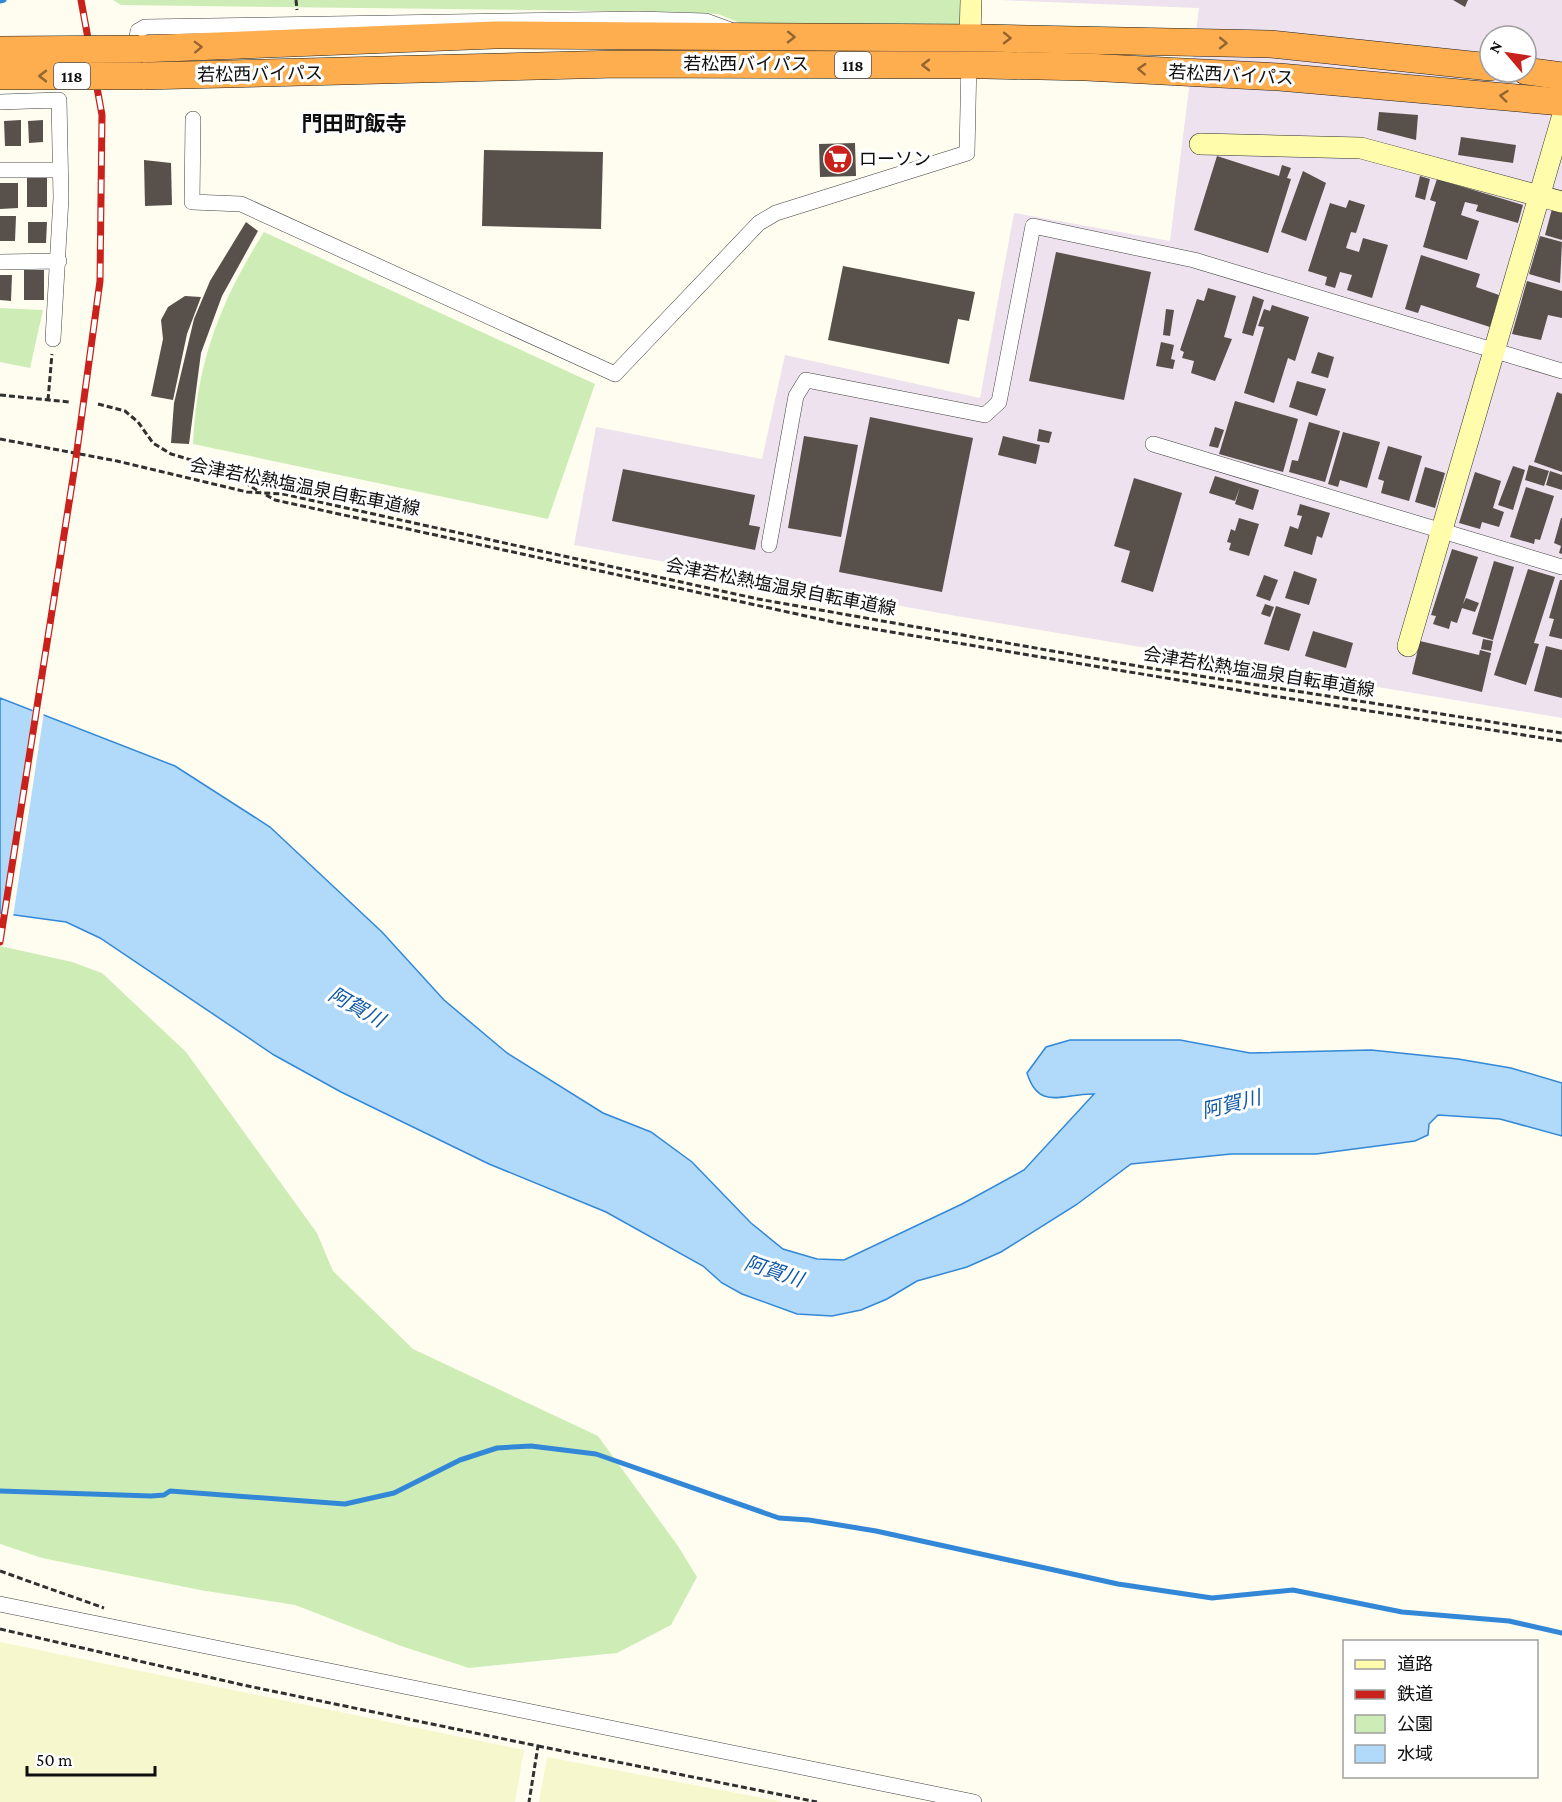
<svg xmlns="http://www.w3.org/2000/svg" width="1562" height="1802" font-family="'Crimson Pro','Noto Sans JP',serif">
  <rect width="100%" height="100%" fill="#fffdf0"/>
  <path fill="#ede2ed" fill-rule="evenodd" d="M999,0H1562V718L939,613L574,545L596,427L762,459L785,355L980,398L1014,213L1170,241L1199,8ZM1490,36H1526V72H1490Z"/>
  <g fill="#f7f7cd">
    <polygon points="0,1642 524,1750 515,1802 0,1802"/>
    <polygon points="547,1757 784,1802 539,1802"/>
  </g>
  <g fill="#ceedb6">
    <polygon points="113,0 966,0 965,32 757,30 718,14 680,12 121,5"/>
    <path d="M264,232L595,384L548,519L193,444C196,363 221,300 264,232Z"/>
    <polygon points="0,308 43,310 30,368 0,362"/>
    <polygon points="0,946 72,962 102,973 186,1052 317,1233 333,1271 413,1349 598,1436 678,1546 697,1577 671,1625 617,1653 469,1668 401,1646 295,1605 200,1590 42,1558 0,1544"/>
  </g>
  <path fill="#b0d9fa" stroke="#3288d7" stroke-width="1.5" d="M0,698L175,766L270,827L382,932L444,1000L507,1053L603,1113L651,1132L692,1162L751,1223L783,1249L817,1259L844,1260L962,1204L1024,1170L1094,1094C1064,1093 1039,1112 1027,1073L1046,1047L1070,1040H1180L1250,1053L1371,1050L1458,1059L1511,1068L1562,1083V1136L1500,1119L1438,1115L1429,1124L1428,1135L1415,1141L1316,1154H1231L1131,1164L1076,1205L1001,1252L967,1267L917,1281L887,1299L861,1310L832,1316L797,1314L742,1294L722,1283L703,1266L606,1212L489,1164L341,1092L274,1055L100,938L66,922L0,913Z"/>
  <polygon fill="#fffdf0" points="33,708 44,712 13,917 2,916"/>
  <g fill="none" stroke-linecap="round" stroke-linejoin="round">
    <g stroke="#3288d7" stroke-width="5">
      <polyline points="0,1 4,0"/>
      <polyline points="0,1491 151,1496 164,1495 170,1491 345,1504 394,1493 460,1460 497,1448 531,1446 596,1454 779,1518 809,1520 876,1531 1118,1584 1212,1598 1293,1590 1402,1612 1509,1621 1562,1633"/>
    </g>
  </g>
  <g fill="#58504a">
    <polygon points="1453,0 1468,0 1465,7"/>
    <polygon points="1379,112 1418,115 1416,140 1377,130"/>
    <polygon points="21,120 21,146 5,146 4,121"/>
    <polygon points="43,120 43,142 29,143 28,121"/>
    <polygon points="1461,137 1516,145 1513,163 1458,155"/>
    <polygon points="855,143 856,176 820,177 819,144"/>
    <polygon points="484,150 603,152 601,229 482,226"/>
    <polygon points="1217,156 1279,176 1282,165 1291,168 1287,178 1291,179 1268,253 1194,230"/>
    <polygon points="144,160 171,163 172,205 145,206"/>
    <polygon points="1303,171 1326,183 1306,241 1281,232"/>
    <polygon points="1420,176 1430,179 1425,200 1415,197"/>
    <rect x="27" y="178" width="20" height="29"/>
    <polygon points="1437,179 1523,205 1518,223 1476,211 1478,205 1465,202 1461,215 1479,221 1467,260 1423,247 1436,202 1430,200"/>
    <polygon points="0,183 18,183 18,208 0,209"/>
    <polygon points="1349,200 1365,205 1356,233 1351,232 1346,248 1359,252 1363,238 1388,245 1372,298 1347,290 1352,275 1340,272 1335,288 1325,285 1327,277 1308,271 1330,203 1346,208"/>
    <polygon points="1552,209 1562,211 1562,240 1545,235"/>
    <polygon points="0,216 16,216 15,241 0,241"/>
    <polygon points="28,222 47,222 46,243 28,243"/>
    <polygon points="246,222 258,231 222,296 201,353 189,444 171,443 174,403 194,319 210,281"/>
    <polygon points="1540,236 1562,242 1560,283 1529,274"/>
    <polygon points="1056,252 1151,272 1124,400 1029,381"/>
    <polygon points="1421,255 1480,274 1476,287 1499,295 1490,327 1421,305 1418,313 1405,309"/>
    <polygon points="843,266 975,292 969,321 958,319 949,364 828,340"/>
    <rect x="24" y="270" width="20" height="30"/>
    <polygon points="0,275 12,275 11,301 0,300"/>
    <polygon points="1527,281 1562,291 1562,318 1548,315 1541,340 1512,334"/>
    <polygon points="1208,288 1236,296 1224,337 1232,339 1215,381 1191,373 1194,361 1182,358 1184,352 1180,350 1197,299 1204,301"/>
    <polygon points="185,296 201,297 187,334 173,400 151,396 163,339 161,320 168,307"/>
    <polygon points="1253,296 1264,300 1253,336 1242,333"/>
    <polygon points="1272,305 1309,317 1295,361 1288,358 1274,403 1244,393 1264,327 1258,326 1264,309 1270,311"/>
    <polygon points="1166,309 1174,310 1170,336 1163,335"/>
    <polygon points="1161,342 1174,345 1171,359 1175,360 1173,369 1156,366"/>
    <polygon points="1318,352 1334,357 1328,378 1311,373"/>
    <polygon points="1297,381 1326,389 1317,416 1289,407"/>
    <polygon points="1557,392 1562,394 1562,472 1534,462"/>
    <polygon points="1235,401 1298,419 1283,472 1219,454"/>
    <polygon points="870,417 973,438 942,592 839,572"/>
    <polygon points="1309,422 1340,431 1325,482 1289,472 1292,460 1298,461"/>
    <polygon points="1215,427 1224,430 1218,448 1209,446"/>
    <polygon points="1039,429 1052,432 1049,443 1037,441"/>
    <polygon points="1343,432 1380,442 1367,488 1340,480 1338,487 1328,484"/>
    <polygon points="804,436 858,445 841,537 788,528"/>
    <polygon points="1003,436 1040,445 1036,464 998,455"/>
    <polygon points="1388,446 1422,456 1409,501 1381,493 1384,481 1378,479"/>
    <polygon points="1529,465 1549,471 1544,486 1525,480"/>
    <polygon points="1513,466 1525,470 1513,510 1498,505"/>
    <polygon points="1425,467 1445,473 1435,508 1415,502"/>
    <polygon points="623,469 755,495 749,525 760,527 755,550 612,521"/>
    <polygon points="1550,471 1562,475 1562,490 1546,485"/>
    <polygon points="263,472 273,473 272,480 262,479"/>
    <polygon points="1475,472 1501,481 1493,508 1504,512 1499,527 1482,522 1480,529 1459,523"/>
    <polygon points="1215,476 1259,490 1253,510 1235,504 1240,487 1235,501 1209,493"/>
    <polygon points="1134,478 1182,493 1153,592 1121,582 1130,551 1114,546"/>
    <polygon points="1526,487 1554,496 1540,540 1535,539 1534,544 1510,537"/>
    <polygon points="1300,504 1330,513 1322,538 1317,536 1312,555 1284,546 1290,526 1298,529 1302,516 1297,515"/>
    <polygon points="1239,518 1259,524 1249,556 1229,550 1231,543 1227,542 1231,529 1235,531"/>
    <polygon points="1561,518 1562,518 1562,554 1559,553 1561,546 1554,543"/>
    <polygon points="1452,549 1478,557 1463,604 1466,598 1479,603 1475,612 1462,608 1457,623 1451,621 1449,629 1433,624 1436,616 1431,615"/>
    <polygon points="1494,561 1514,567 1493,640 1472,634"/>
    <polygon points="1528,569 1555,577 1534,643 1539,644 1526,685 1494,675"/>
    <polygon points="1294,571 1317,579 1309,605 1285,598"/>
    <polygon points="1264,575 1278,580 1270,601 1256,596"/>
    <polygon points="1560,580 1562,580 1562,639 1549,636 1554,619 1549,618"/>
    <polygon points="1265,604 1274,607 1270,617 1261,614"/>
    <polygon points="1276,606 1301,614 1289,651 1264,644"/>
    <polygon points="1313,631 1353,643 1346,668 1305,656"/>
    <polygon points="1483,639 1493,641 1491,651 1481,649"/>
    <polygon points="1420,641 1479,655 1480,650 1491,653 1482,692 1412,674"/>
    <polygon points="1546,646 1562,650 1562,698 1534,691"/>
  </g>
  <g fill="none" stroke-linecap="round" stroke-linejoin="round">
    <g stroke="#414141" stroke-width="16">
      <g id="street">
        <polyline points="134,56 138,31 145,27 638,19 706,21 728,29"/>
        <polyline points="0,102 59,100 61,198 53,339"/>
        <polyline points="193,119 192,202 241,204 615,374 759,223 776,213 967,153 969,60"/>
        <polyline points="0,170 60,170"/>
        <polyline points="0,262 59,261"/>
        <polyline points="1153,444 1562,567"/>
        <polyline points="769,545 796,396 806,380 985,415 999,402 1033,226 1194,260 1562,371"/>
        <polyline points="0,1604 974,1802"/>
      </g>
    </g>
    <g stroke="#303030" stroke-width="22">
      <g id="secondary">
        <polyline points="970,37 971,0"/>
        <polyline points="1200,144 1361,148 1562,202"/>
        <polyline points="1408,646 1562,118"/>
      </g>
    </g>
    <g stroke="#1f1f1f" stroke-width="28">
      <g id="highway">
        <polyline points="139,49 495,35 986,38 1270,44 1490,67"/>
        <polyline points="1526,71 1562,76"/>
        <polyline points="143,76 618,64 985,65 1086,67 1279,77 1562,102"/>
      </g>
    </g>
    <g stroke="#303030" stroke-width="3" stroke-dasharray="6 3" stroke-linecap="butt">
      <polyline points="296,0 297,10"/>
      <polyline points="0,395 69,402"/>
      <polyline points="48,400 52,354"/>
      <polyline points="98,404 125,411 138,422 153,443 171,454 225,470 260,492"/>
      <polyline points="0,439 117,461 247,492 283,494 758,599 1143,667 1562,733"/>
      <polyline points="266,495 275,500 838,623 1267,695 1562,741"/>
      <polyline points="0,1571 104,1608"/>
      <polyline points="0,1629 243,1685 538,1746 529,1802"/>
      <polyline points="538,1746 817,1802"/>
    </g>
    <use href="#street" stroke="#fff" stroke-width="15"/>
    <use href="#secondary" stroke="#fffcab" stroke-width="21"/>
    <use href="#highway" stroke="#fead4f" stroke-width="27"/>
    <g stroke="#c9221c" stroke-width="7">
      <polyline id="rail" points="0,942 75,465 100,281 102,115 81,0"/>
    </g>
    <use href="#rail" stroke="#fff" stroke-width="4.5" stroke-dasharray="14" stroke-linecap="butt"/>
    <g stroke="#1f1f1f" stroke-width="28" stroke-linecap="butt">
      <g id="highway-bridge">
        <polyline points="0,50 139,49"/>
        <polyline points="0,76 143,76"/>
      </g>
    </g>
    <use href="#highway-bridge" stroke="#fead4f" stroke-width="27"/>
  </g>
  <defs><path id="oneway-chevron" d="M-2-3.5L2.5 0L-2 3.5" fill="none" stroke-width="1.6" stroke-linecap="round" stroke-linejoin="round" transform="scale(1.5)"/></defs>
  <g stroke="#926532">
    <use href="#oneway-chevron" transform="translate(791 37) rotate(1)"/>
    <use href="#oneway-chevron" transform="translate(1007 38) rotate(1)"/>
    <use href="#oneway-chevron" transform="translate(1223 43) rotate(1)"/>
    <use href="#oneway-chevron" transform="translate(198 47) rotate(-2)"/>
    <use href="#oneway-chevron" transform="translate(926 65) rotate(180)"/>
    <use href="#oneway-chevron" transform="translate(1142 69) rotate(-177)"/>
    <use href="#oneway-chevron" transform="translate(43 76) rotate(-180)"/>
    <use href="#oneway-chevron" transform="translate(1504 96) rotate(-174)"/>
  </g>
  <defs>
    <g id="supermarket-disc" transform="scale(1.5)"><circle r="9.5" fill="#c9221c" stroke="#fff"/><path d="M-6-5.5h2.5l.6 2H6L4.5 2H-2.5L-4.4-4H-6ZM-1.5 3.2a1.3 1.3 0 1 0 .1 0ZM3 3.2a1.3 1.3 0 1 0 .1 0Z" fill="#fff"/></g>
  </defs>
  <g fill-rule="evenodd">
    <use href="#supermarket-disc" x="838" y="159"/>
  </g>
  <g text-anchor="middle" dominant-baseline="central" stroke-width="6" stroke-linejoin="round" paint-order="stroke">
    <g fill="#fff" stroke="#565656" stroke-width="1.5">
      <rect x="835" y="52" width="36" height="26" rx="4.5"/>
      <rect x="54" y="63" width="36" height="26" rx="4.5"/>
    </g>
    <g font-size="16" font-weight="bold" fill="#0e0e0e">
      <text x="853" y="65">118</text>
      <text x="72" y="76">118</text>
    </g>
    <g font-size="18" fill="#0e0e0e" stroke="#fff">
      <text x="746" y="64">若松西バイパス</text>
      <text transform="translate(260 74) rotate(-1)">若松西バイパス</text>
      <text transform="translate(1231 75) rotate(3)">若松西バイパス</text>
      <text transform="translate(305 487) rotate(11)">会津若松熱塩温泉自転車道線</text>
      <text transform="translate(781 587) rotate(11)">会津若松熱塩温泉自転車道線</text>
      <text transform="translate(1259 672) rotate(9)">会津若松熱塩温泉自転車道線</text>
    </g>
    <g font-size="18" fill="#0e0e0e" stroke="#fff" text-anchor="start">
      <text x="859" y="159">ローソン</text>
    </g>
    <g font-size="20" font-style="italic" fill="#0e59a9" stroke="#fff">
      <text transform="translate(357 1007) rotate(29)">阿賀川</text>
      <text transform="translate(1231 1104) rotate(-14)">阿賀川</text>
      <text transform="translate(774 1271) rotate(18)">阿賀川</text>
    </g>
    <g font-size="21" font-weight="bold" fill="#0e0e0e" stroke="#fff">
      <text x="354" y="124">門田町飯寺</text>
    </g>
  </g>
  <rect x="1343" y="1640" width="195" height="138" fill="#ffffff" stroke="#9f9f9f" stroke-width="1.5"/>
  <rect x="1355" y="1660" width="30" height="9" fill="#fffcab" stroke="#9f9f9f" stroke-width="1.5"/>
  <text x="1397" y="1670" font-size="18" fill="#0e0e0e">道路</text>
  <rect x="1355" y="1690" width="30" height="9" fill="#c9221c" stroke="#9f9f9f" stroke-width="1.5"/>
  <text x="1397" y="1700" font-size="18" fill="#0e0e0e">鉄道</text>
  <rect x="1355" y="1715" width="30" height="18" fill="#ceedb6" stroke="#9f9f9f" stroke-width="1.5"/>
  <text x="1397" y="1730" font-size="18" fill="#0e0e0e">公園</text>
  <rect x="1355" y="1745" width="30" height="18" fill="#b0d9fa" stroke="#9f9f9f" stroke-width="1.5"/>
  <text x="1397" y="1760" font-size="18" fill="#0e0e0e">水域</text>
  <g transform="translate(1508 54) rotate(299)"><circle r="28" fill="#ffffff" stroke="#9f9f9f" stroke-width="1.5"/>
  <path d="M0-4.5L10 22L0 15L-10 22Z" fill="#c9221c"/>
  <text y="-9" font-size="16" font-weight="bold" text-anchor="middle" fill="#0e0e0e">N</text>
  </g>
  <path d="M27 1766v9h128v-9" fill="none" stroke="#0e0e0e" stroke-width="3"/>
  <text x="36" y="1766" font-size="18" fill="#0e0e0e" stroke="#ffffff" stroke-width="4.5" paint-order="stroke">50 m</text>
</svg>
